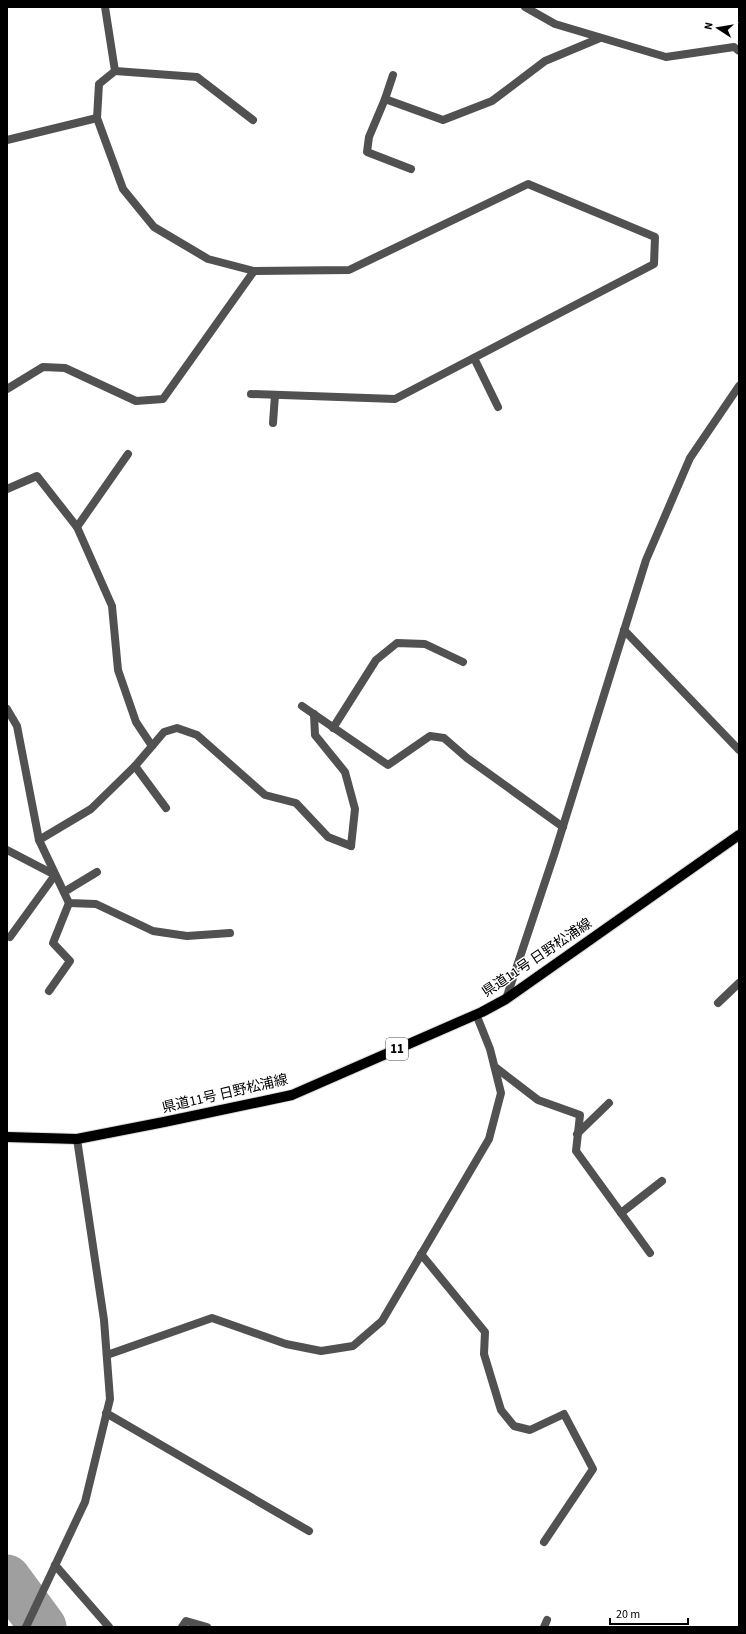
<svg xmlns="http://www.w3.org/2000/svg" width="746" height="1634" font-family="'Source Sans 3','Noto Sans JP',sans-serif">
  <rect width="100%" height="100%" fill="#fff"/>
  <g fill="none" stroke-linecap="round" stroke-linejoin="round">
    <polyline stroke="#9f9f9f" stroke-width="47" points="7,1578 43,1627"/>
    <g stroke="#dbdbdb" stroke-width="12">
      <polyline id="primary" points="7,1137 77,1139 164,1122 292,1095 482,1012 506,999 739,835"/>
    </g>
    <g stroke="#515151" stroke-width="8">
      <polyline points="77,527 128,454"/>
      <polyline points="314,714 315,735 345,772 355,809 351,846"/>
    </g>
    <g stroke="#515151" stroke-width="8">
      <polyline points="105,7 115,71 99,84 97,118 123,189 154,227 208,259 254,271"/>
      <polyline points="525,7 555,24 666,57 734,47 739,51"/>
      <polyline points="115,71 197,77 253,120"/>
      <polyline points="385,99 393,75"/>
      <polyline points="7,140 97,118"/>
      <polyline points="411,169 367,152 369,137 385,99 443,120 492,101 545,61 600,38"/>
      <polyline points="474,358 498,407"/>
      <polyline points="7,389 43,367 65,368 136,401 163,399 254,271 349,270 528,184 655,237 654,264 395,399 251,394"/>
      <polyline points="273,423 275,395"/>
      <polyline points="7,489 37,476 77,527 112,606 118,670 136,722 152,746"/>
      <polyline points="624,630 739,750"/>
      <polyline points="302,706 388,765 430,736 444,738 467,758 563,827"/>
      <polyline points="7,709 17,726 39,840 69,903 96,904 153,931 187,936 230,933"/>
      <polyline points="333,728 376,660 397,643 425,644 463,662"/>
      <polyline points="135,766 166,808"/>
      <polyline points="39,840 91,809 135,766 164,732 177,728 197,735 265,795 296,803 328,837 351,846"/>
      <polyline points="7,850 55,875 10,937"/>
      <polyline points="64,892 97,872"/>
      <polyline points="49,991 70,961 53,943 69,903"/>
      <polyline points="506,999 555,852 646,560 690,458 739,386"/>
      <polyline points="718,1003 739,983"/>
      <polyline points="495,1067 538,1100 580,1115 576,1151 650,1253"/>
      <polyline points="577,1134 609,1103"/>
      <polyline points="621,1213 662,1181"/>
      <polyline points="421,1254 485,1332 484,1354 501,1410 514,1426 530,1430 564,1414 593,1469 544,1542"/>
      <polyline points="107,1355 212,1318 286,1344 321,1351 353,1346 382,1321 489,1139 501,1093 490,1049 476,1014"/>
      <polyline points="106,1413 309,1531"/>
      <polyline points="55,1565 109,1627"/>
      <polyline points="182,1627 186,1621 207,1627"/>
      <polyline points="544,1627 547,1620"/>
    </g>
    <polyline stroke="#515151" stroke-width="8" points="26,1627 85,1502 110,1399 104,1320 77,1139"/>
    <use href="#primary" stroke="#000" stroke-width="10"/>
  </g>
  <g text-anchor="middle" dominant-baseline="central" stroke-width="3" stroke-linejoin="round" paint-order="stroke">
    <rect fill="#fff" stroke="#4c4c4c" stroke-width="1" x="386" y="1038" width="22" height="22" rx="3"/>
    <g font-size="13" font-weight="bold" fill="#000">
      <text x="397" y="1049">11</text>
    </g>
    <g font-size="14" fill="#000" stroke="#fff">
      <text transform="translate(537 958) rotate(-34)">県道11号 日野松浦線</text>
      <text transform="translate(225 1094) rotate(-13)">県道11号 日野松浦線</text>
    </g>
  </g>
  <rect width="746" height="1634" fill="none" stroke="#000000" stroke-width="16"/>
  <g transform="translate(718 28) rotate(282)" stroke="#ffffff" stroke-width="3" paint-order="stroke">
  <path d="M0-3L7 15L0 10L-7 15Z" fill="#000000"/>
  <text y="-6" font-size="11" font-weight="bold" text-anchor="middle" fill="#000000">N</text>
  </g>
  <path d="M610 1618v6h78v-6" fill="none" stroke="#000000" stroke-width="2"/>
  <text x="616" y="1618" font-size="12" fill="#000000" stroke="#ffffff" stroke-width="3" paint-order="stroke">20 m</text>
</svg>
